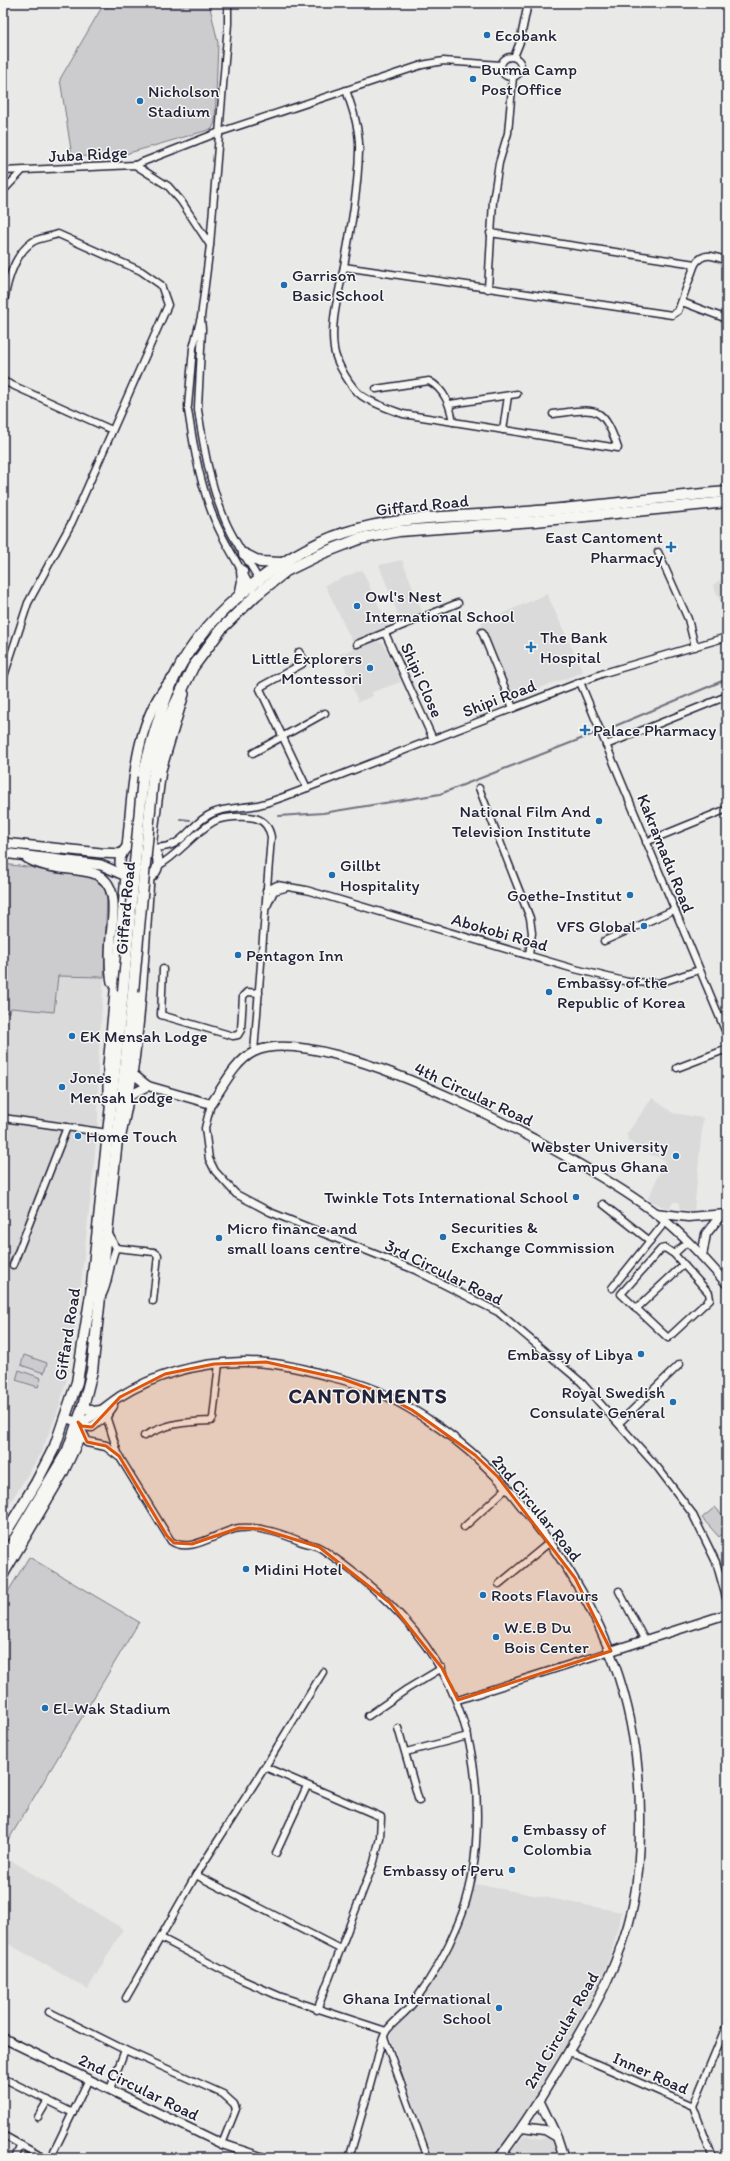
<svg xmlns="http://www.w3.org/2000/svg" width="730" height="2161" font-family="Itim,sans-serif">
  <rect width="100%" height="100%" fill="#e9e9e7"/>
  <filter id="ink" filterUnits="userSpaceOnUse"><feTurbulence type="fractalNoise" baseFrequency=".025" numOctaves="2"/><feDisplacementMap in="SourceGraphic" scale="8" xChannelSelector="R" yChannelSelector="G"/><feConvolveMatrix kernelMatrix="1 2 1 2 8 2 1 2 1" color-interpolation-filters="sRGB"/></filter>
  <g filter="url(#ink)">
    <g fill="#dadada">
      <polygon points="402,560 423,613 401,622 379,565"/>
      <polygon points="362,570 389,628 352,641 325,585"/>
      <polygon points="727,575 727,617 713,585"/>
      <polygon points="547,594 583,672 513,698 481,623"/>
      <polygon points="374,641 383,643 401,682 372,692 373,696 358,702 340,654"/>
      <polygon points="58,975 104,977 98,1065 98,1123 91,1193 80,1292 67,1379 57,1414 40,1455 3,1514 3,1012 10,1012 10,1008 54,1012"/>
      <polygon points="652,1098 673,1113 703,1118 694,1212 680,1209 678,1202 673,1202 670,1208 661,1206 648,1199 665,1160 641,1151 642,1149 627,1140 628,1137 626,1135"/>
      <polygon points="12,1861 123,1929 88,1989 3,1941 3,1868 6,1863"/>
      <polygon points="475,1884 622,1912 610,1957 580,2025 501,2151 490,2158 433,2158 389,2034 426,1991 467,1913"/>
      <polygon points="525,2135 542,2139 551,2136 558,2158 505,2158"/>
    </g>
    <g fill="#ccccce" stroke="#777784">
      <polygon points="168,3 209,3 218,43 215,122 212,129 115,157 72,156 60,79 102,7"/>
      <polygon points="3,864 90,875 104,884 107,893 104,977 58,976 54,1012 11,1008 10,1012 3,1012"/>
      <polygon points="24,1355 47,1363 44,1373 21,1365"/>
      <polygon points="19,1370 41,1378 38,1387 16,1380"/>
      <polygon points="715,1507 727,1520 727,1530 719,1537 702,1518"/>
      <polygon points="29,1557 139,1622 3,1849 3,1600"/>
    </g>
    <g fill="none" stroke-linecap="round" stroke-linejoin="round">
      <g stroke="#71717f" stroke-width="2">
        <polyline points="615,726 727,679"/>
        <polyline points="279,816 323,813 440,794 596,733"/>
        <polyline points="180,819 190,820"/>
      </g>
      <g stroke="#22223b" stroke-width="9">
        <g id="minor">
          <circle cx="511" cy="67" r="10"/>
          <polyline points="514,57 520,42 528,3"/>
          <path d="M346,90C353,110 360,130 359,151C358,189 351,228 344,266C339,294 330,321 334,349C336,363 351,388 362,396C374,404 389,409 403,414L618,448C602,403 596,409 553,414"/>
          <polyline points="135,165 217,133 422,65 443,61 501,65"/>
          <polyline points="3,171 135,165 168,186 181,201 210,245"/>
          <polyline points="3,191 22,171"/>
          <polyline points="490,233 695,264"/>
          <path d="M344,267L672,315L678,311L695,264C704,251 714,256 727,261"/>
          <polyline points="488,289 493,201 499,163 508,133 513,77"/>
          <polyline points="682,302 727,319"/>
          <path d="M3,311C5,289 12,257 31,243C37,238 50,237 58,234L141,271L161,285L168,305L72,522L28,603L3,679"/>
          <polyline points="3,381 112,430"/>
          <path d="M376,389L429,381C445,390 450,405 453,422"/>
          <polyline points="450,404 517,394"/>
          <polyline points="188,406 193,348 201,317 210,245 228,24 228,3"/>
          <polyline points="198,407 202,329 201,319"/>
          <path d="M188,410C193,442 198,474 209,505C219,535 237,561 252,589"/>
          <path d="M198,410C204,449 210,485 225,520C234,542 249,561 260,582"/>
          <polyline points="503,430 508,396"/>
          <polyline points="658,552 688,619 695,647"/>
          <polyline points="482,632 513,708"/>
          <polyline points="385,633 433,739"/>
          <polyline points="357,644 458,603"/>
          <polyline points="299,652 303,658 302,664 262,686 260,689 307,788 604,673 727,637"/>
          <polyline points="580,682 727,1035"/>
          <polyline points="606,745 727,696"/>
          <polyline points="253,753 325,713"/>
          <polyline points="479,788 530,918 532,933 529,955"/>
          <polyline points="646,842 727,809"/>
          <path d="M151,847C185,851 187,824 213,813C227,807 244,808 258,805C275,801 291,794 307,788"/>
          <path d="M158,866C179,854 193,834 213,822C219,818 226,818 233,817C251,816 267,816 271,837L254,1052"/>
          <polyline points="266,891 277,885 306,890 571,968 628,982 659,983 699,970"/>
          <polyline points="267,906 274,891 285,888"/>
          <polyline points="604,941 674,910"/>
          <polyline points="163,969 161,1015 233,1036 238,1035 241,1030 243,996 247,992 259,993"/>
          <polyline points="677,1068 727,1049"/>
          <polyline points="211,1104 205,1128 209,1159 215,1171 236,1194 270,1212 415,1270 498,1312 581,1382 658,1468 692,1513 716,1562 727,1601"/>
          <polyline points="3,1118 108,1133"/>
          <polyline points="603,1204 650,1241"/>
          <polyline points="108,1232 116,1248"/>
          <polyline points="116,1248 154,1252 158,1255 153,1301"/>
          <polyline points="674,1254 665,1248 661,1249 621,1294 668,1338 710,1299 709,1293 674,1254 687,1242"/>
          <polyline points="13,1265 67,1127"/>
          <polyline points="612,1288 665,1222"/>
          <path d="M103,1294C110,1280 109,1264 116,1248"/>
          <polyline points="636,1309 684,1264"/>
          <path d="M106,1416L119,1456L171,1541C191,1555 218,1531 239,1528C261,1526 283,1534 302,1542C308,1544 316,1545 322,1549C419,1615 477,1693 477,1815C477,1852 473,1889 458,1924C447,1951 431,1979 414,2002C406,2013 395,2020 387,2030C380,2040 379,2056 375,2067C367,2097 358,2128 349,2158"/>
          <polyline points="619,1423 680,1364"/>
          <path d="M144,1436C169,1423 183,1422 211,1421L213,1418L219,1363"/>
          <polyline points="464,1527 507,1488"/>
          <polyline points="499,1584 550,1542"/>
          <polyline points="619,1591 644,1639"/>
          <polyline points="458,1700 611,1651"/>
          <polyline points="368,1716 407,1689 442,1668"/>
          <polyline points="398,1728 419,1801"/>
          <polyline points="406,1752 468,1736"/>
          <polyline points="265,1767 381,1817 380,1838 374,1862 317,2010"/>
          <polyline points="276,1853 307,1786"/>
          <polyline points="196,1875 340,1949"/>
          <polyline points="161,1938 240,1979 279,1996 386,2031"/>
          <polyline points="126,1998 196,1875 265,1767 323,1672"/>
          <polyline points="49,2012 125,2050 223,2094 234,2104 236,2109 222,2144"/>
          <polyline points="384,2037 428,2158"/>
          <polyline points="569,2052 693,2106 713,2158"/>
          <polyline points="3,2078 73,2113"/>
          <polyline points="110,2089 125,2050"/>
          <polyline points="693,2106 727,2024"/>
          <polyline points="38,2117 48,2100"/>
          <polyline points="3,2135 44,2158"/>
          <polyline points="54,2151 89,2079"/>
          <polyline points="15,2158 21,2145"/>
        </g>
      </g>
      <g stroke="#22223b" stroke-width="11">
        <g id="tertiary">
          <path d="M133,1074L148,1086L211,1104C223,1087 235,1061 254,1052C327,1017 592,1164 655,1213C682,1233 705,1259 727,1284"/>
          <polyline points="130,1095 148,1086"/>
          <polyline points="655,1213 688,1217 727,1214"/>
          <polyline points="702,1256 706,1234 721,1215"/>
          <path d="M65,1418L78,1422L84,1421C97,1415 107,1405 119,1397C156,1374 197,1363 241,1362C269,1361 298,1367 325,1375C342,1379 361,1384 377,1391C420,1411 463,1442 496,1476C509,1488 520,1504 531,1518C605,1610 642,1709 640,1828C640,1854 638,1881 633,1906C621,1961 594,2009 566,2056C545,2091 524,2126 499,2158"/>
          <polyline points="78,1422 82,1426 92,1427 106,1416 113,1406"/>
          <polyline points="81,1430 87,1442 106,1446 119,1456"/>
          <polyline points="3,1576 63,1474 79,1440 78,1425"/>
          <polyline points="611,1651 727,1614"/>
          <polyline points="3,2038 222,2144 264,2158"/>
          <polyline points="539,2100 557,2137 564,2158"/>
          <polyline points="522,2127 545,2130 557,2137"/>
        </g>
      </g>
      <g stroke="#22223b" stroke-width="12">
        <g id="secondary">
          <circle cx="139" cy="862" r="19"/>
          <polyline points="3,843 101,853 122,854"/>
          <path d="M127,847C133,792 133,720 173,678"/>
          <polyline points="151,847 161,770 184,694"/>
          <polyline points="3,853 101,865 126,876 108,1066 108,1102"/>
          <path d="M27,858C47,870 72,867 93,873C120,882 113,915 111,936C110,950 109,967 112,982"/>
          <path d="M121,1135C140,1051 143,965 149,878"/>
        </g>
      </g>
      <g stroke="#22223b" stroke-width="13">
        <g id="primary">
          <polyline points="244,554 260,562 281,563"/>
          <polyline points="240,596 243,581 242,571"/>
          <path d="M143,777C151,742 161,706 176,674C207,611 290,546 358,529C416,514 478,517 537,511C600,506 663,497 727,492"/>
          <polyline points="153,778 158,750 169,717 193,667 222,628 256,595 286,571 323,553 359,539 399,531 535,521 727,502"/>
          <polyline points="83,1407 93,1412 101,1411"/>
          <polyline points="3,1537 36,1483 55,1446 77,1382 91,1294 123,991"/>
          <polyline points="3,1559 68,1450 83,1407 92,1371 133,992"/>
        </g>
      </g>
      <use href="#minor" stroke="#f6f6f2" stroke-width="6"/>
      <use href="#tertiary" stroke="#f6f6f2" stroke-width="8"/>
      <use href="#secondary" stroke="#f6f6f2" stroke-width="9"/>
      <use href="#primary" stroke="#f6f6f2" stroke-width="10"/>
      <g stroke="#22223b" stroke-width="13" stroke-linecap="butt">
        <g id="primary-bridge">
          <polyline points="123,991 143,777"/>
          <polyline points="133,992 153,778"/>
        </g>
      </g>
      <use href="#primary-bridge" stroke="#f6f6f2" stroke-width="10"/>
    </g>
  </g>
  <path fill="#de560e" fill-opacity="0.2" stroke="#de560e" stroke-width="3" stroke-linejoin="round" d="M266,1362L343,1379L376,1391L412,1410L475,1455L498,1477L575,1578L611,1651L458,1700L442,1668L390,1603L319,1547L261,1529L239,1528L192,1544L174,1543L167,1536L119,1456L106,1446L87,1442L78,1422L82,1426L92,1427L120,1397L165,1374L214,1364Z"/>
  <g fill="#1f6fb2" stroke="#f6f6f2" stroke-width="1.5">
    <circle cx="487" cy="35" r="4"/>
    <circle cx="473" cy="79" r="4"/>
    <circle cx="140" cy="101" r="4"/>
    <circle cx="284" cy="285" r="4"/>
    <path d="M669 541h4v4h4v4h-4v4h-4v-4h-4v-4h4z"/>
    <circle cx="357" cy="606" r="4"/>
    <path d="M529 641h4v4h4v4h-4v4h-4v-4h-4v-4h4z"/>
    <circle cx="370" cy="668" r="4"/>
    <path d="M583 724h4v4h4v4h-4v4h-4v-4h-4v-4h4z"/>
    <circle cx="599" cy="821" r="4"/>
    <circle cx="332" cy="875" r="4"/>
    <circle cx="630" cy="895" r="4"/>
    <circle cx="644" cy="926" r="4"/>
    <circle cx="238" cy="955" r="4"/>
    <circle cx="549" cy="992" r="4"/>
    <circle cx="72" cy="1036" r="4"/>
    <circle cx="62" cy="1087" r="4"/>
    <circle cx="78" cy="1136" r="4"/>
    <circle cx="676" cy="1156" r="4"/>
    <circle cx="576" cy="1197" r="4"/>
    <circle cx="443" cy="1237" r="4"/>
    <circle cx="219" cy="1238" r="4"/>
    <circle cx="641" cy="1354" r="4"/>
    <circle cx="673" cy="1402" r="4"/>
    <circle cx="246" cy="1569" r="4"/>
    <circle cx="483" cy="1595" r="4"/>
    <circle cx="496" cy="1637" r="4"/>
    <circle cx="45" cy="1708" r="4"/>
    <circle cx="515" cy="1839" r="4"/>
    <circle cx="512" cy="1870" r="4"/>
    <circle cx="499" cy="2008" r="4"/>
  </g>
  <g text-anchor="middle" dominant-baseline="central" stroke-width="3" stroke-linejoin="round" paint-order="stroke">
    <g font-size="17" fill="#22223b" stroke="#f6f6f2" text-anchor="start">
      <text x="495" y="35">Ecobank</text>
      <text x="481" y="69">Burma Camp<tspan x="481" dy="20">Post Office</tspan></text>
      <text x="148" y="91">Nicholson<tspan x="148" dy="20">Stadium</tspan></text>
      <text x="292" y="275">Garrison<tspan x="292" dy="20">Basic School</tspan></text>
      <text x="663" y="537" text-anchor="end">East Cantoment<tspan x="663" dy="20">Pharmacy</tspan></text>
      <text x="365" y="596">Owl's Nest<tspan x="365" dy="20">International School</tspan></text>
      <text x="540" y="637">The Bank<tspan x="540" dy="20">Hospital</tspan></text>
      <text x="362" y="658" text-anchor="end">Little Explorers<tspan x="362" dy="20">Montessori</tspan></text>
      <text x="593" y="730">Palace Pharmacy</text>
      <text x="591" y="811" text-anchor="end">National Film And<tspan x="591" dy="20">Television Institute</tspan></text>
      <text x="340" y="865">Gillbt<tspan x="340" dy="20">Hospitality</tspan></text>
      <text x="622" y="895" text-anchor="end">Goethe-Institut</text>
      <text x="636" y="926" text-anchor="end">VFS Global</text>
      <text x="246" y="955">Pentagon Inn</text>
      <text x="557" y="982">Embassy of the<tspan x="557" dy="20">Republic of Korea</tspan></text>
      <text x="80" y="1036">EK Mensah Lodge</text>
      <text x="70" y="1077">Jones<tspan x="70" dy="20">Mensah Lodge</tspan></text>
      <text x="86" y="1136">Home Touch</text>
      <text x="668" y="1146" text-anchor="end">Webster University<tspan x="668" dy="20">Campus Ghana</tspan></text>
      <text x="568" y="1197" text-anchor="end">Twinkle Tots International School</text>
      <text x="451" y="1227">Securities &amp;<tspan x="451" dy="20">Exchange Commission</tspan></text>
      <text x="227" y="1228">Micro finance and<tspan x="227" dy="20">small loans centre</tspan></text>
      <text x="633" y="1354" text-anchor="end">Embassy of Libya</text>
      <text x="665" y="1392" text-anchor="end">Royal Swedish<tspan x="665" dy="20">Consulate General</tspan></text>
      <text x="254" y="1569">Midini Hotel</text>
      <text x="491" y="1595">Roots Flavours</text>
      <text x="504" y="1627">W.E.B Du<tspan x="504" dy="20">Bois Center</tspan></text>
      <text x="53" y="1708">El-Wak Stadium</text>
      <text x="523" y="1829">Embassy of<tspan x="523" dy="20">Colombia</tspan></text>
      <text x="504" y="1870" text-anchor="end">Embassy of Peru</text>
      <text x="491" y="1998" text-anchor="end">Ghana International<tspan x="491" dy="20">School</tspan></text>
    </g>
    <g font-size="17" fill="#22223b" stroke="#f6f6f2">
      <text transform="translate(88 154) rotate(-3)">Juba Ridge</text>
      <text transform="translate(422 505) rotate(-6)">Giffard Road</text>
      <text transform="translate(422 680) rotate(66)">Shipi Close</text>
      <text transform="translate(499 698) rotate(-21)">Shipi Road</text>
      <text transform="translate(666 853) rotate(68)">Kakramadu Road</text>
      <text transform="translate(125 908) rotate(-85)">Giffard Road</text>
      <text transform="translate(500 932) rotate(16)">Abokobi Road</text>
      <text transform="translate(474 1094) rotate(25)">4th Circular Road</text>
      <text transform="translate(444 1272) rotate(26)">3rd Circular Road</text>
      <text transform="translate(67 1334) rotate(-81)">Giffard Road</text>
      <text transform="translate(537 1508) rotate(51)">2nd Circular Road</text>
      <text transform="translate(561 2030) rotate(-60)">2nd Circular Road</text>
      <text transform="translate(651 2073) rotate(24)">Inner Road</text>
      <text transform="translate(139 2087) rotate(26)">2nd Circular Road</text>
    </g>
    <g font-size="21" font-weight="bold" letter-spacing="1" fill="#22223b" stroke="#f6f6f2">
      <text x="368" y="1395">CANTONMENTS</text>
    </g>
  </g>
  <rect width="730" height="2161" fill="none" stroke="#f6f6f2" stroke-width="16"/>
  <rect x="8" y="8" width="714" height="2145" fill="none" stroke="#22223b" stroke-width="1.5" filter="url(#ink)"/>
</svg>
